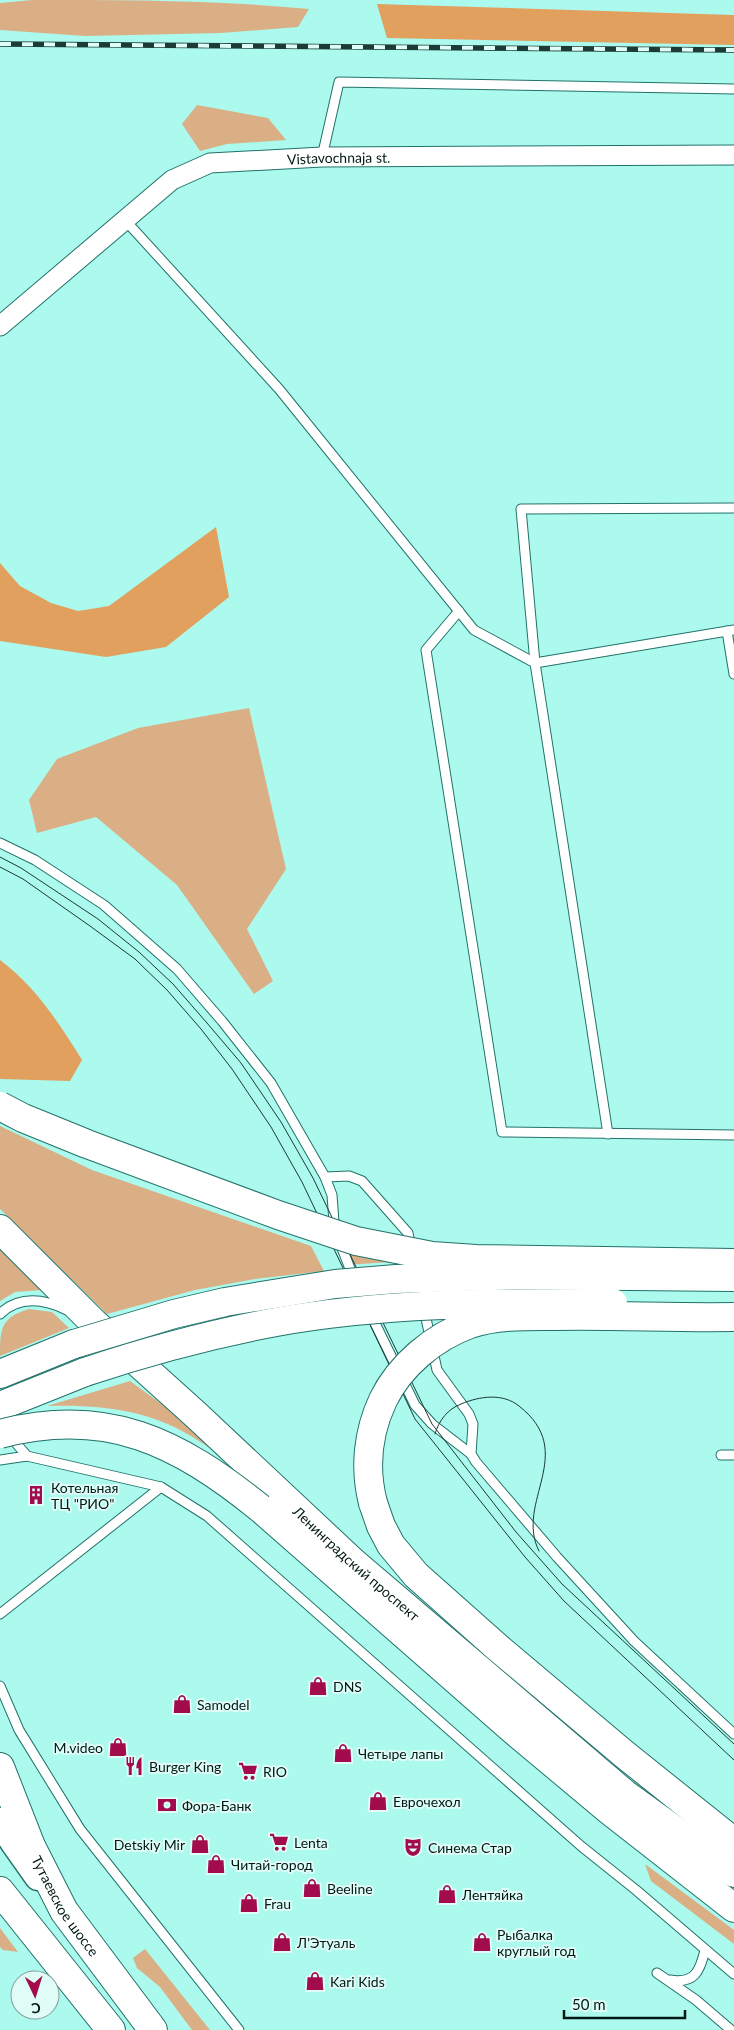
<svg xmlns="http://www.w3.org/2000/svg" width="734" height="2030" font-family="Lato,sans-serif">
  <rect width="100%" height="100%" fill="#acf9ee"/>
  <g fill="#dbaf85">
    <path d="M32,0C124,0 217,0 309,9L298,27L221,33L85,36L0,30V3Z"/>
    <polygon points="197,105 268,118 286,140 227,144 200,151 182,124"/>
    <polygon points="249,708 286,869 247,929 273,981 254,994 177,885 96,817 37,833 29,800 57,759 138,728"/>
    <polygon points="0,1126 92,1170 311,1246 324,1271 255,1279 195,1290 107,1314 0,1209"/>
    <polygon points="0,1246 42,1290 15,1292 0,1301"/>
    <polygon points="339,1250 391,1262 345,1265"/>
    <path d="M29,1309L52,1312L69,1328L0,1356C0,1329 0,1318 29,1309Z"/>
    <path d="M130,1381L193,1427L237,1468C224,1459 212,1449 199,1441C153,1410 101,1404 47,1406Z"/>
    <polygon points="645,1864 734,1930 734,1944 651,1881"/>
    <polygon points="0,1928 18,1952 3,1950 0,1947"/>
    <polygon points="145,1949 210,2030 192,2030 160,1987 137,1968 133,1958"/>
  </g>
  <g fill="#e2a05e">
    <polygon points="377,4 734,15 734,45 387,38"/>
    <polygon points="216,527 229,597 166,647 106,657 0,641 0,563 20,586 51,603 78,611 109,606"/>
    <path d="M0,960C35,986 59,1023 82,1060L70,1081L0,1079Z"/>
  </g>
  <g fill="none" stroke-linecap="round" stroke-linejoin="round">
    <g stroke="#217269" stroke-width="11">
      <g id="lane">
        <polyline points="322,157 339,82 734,89"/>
        <polyline points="125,220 279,389 474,630 535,663 734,630"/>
        <polyline points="459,611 426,650 502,1132 734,1135"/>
        <polyline points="727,631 734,674"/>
        <polyline points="0,843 35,860 104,905 177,969 222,1021 271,1083 325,1177 349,1176 362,1181 408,1233 411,1248"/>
        <polyline points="608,1134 535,663 521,509 734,508"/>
        <polyline points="325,1177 332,1195 334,1222 340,1243 354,1279"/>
        <polyline points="424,1309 437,1370 469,1414 473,1424 471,1454 476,1462 557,1557 634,1641 734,1734"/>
        <polyline points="370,1313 415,1405 432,1424 471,1454"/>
        <path d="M0,1314C19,1295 45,1299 67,1310"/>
        <polyline points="10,1436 27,1456"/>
        <polyline points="721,1455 734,1455"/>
        <polyline points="0,1460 27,1456 161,1487 207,1516 581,1846 636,1890 734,1974"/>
        <polyline points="0,1614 161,1487"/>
        <polyline points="0,1686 19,1730 80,1829 239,2030"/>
        <polyline points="657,1973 696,2000 731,2030"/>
        <path d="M670,1980C695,1984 700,1971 705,1950"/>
      </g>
    </g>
    <g stroke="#217269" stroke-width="21">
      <g id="street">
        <path id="s1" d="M0,326L172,180L210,163L322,157L734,155"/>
      </g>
    </g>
    <g stroke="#217269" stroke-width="29">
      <polyline id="secondary" points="0,1821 14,1843 38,1877"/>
    </g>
    <g stroke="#217269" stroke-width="30">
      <g id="primary">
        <path id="s2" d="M0,1229L94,1323L195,1414L354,1563L625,1794L734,1873"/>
        <polyline points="373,1503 381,1526 391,1545 416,1575 497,1647 624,1754 734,1842"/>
        <polyline points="260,1508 512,1729 610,1811 734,1908"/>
        <path id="s3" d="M0,1767L31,1846L64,1911L153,2030"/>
        <polyline points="0,1891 111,2030"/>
      </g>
    </g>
    <g stroke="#217269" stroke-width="30">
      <g id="highway">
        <polyline points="0,1374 74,1344"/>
        <polyline points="0,1406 85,1372"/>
      </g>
    </g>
    <use href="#lane" stroke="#fff" stroke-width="9"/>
    <use href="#street" stroke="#fff" stroke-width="19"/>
    <use href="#secondary" stroke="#fff" stroke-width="26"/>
    <use href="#primary" stroke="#fff" stroke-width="28"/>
    <use href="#highway" stroke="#fff" stroke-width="28"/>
    <g stroke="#1b3b36" stroke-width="1">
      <polyline points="0,857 21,868 98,919 139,952 173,984 207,1023 241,1063 281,1122 313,1178 432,1424 516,1532 562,1584 734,1744"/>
      <polyline points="0,867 23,879 90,926 135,959 167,990 201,1029 232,1069 271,1127 302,1182 415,1419 525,1557 564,1601 734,1760"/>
      <path d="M435,1434C439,1420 448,1409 461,1404C480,1396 503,1393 519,1406C579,1453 514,1502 539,1551"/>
    </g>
    <g stroke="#1b3b36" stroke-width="5.5">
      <polyline id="rail" points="0,44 734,50"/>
    </g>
    <use href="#rail" stroke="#dffcf7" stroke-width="4" stroke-dasharray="11" stroke-linecap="butt"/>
    <g stroke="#217269" stroke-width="30" stroke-linecap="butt">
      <g id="primary-bridge">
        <polyline points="0,1106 23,1118 87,1144 278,1215 356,1241 432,1256 476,1259 734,1263"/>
        <path d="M0,1434C107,1406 178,1442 260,1508"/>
        <path d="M373,1503C364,1468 368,1432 383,1400C400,1365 434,1337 470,1324C497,1315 528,1316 556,1316C615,1315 675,1318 734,1317"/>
      </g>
    </g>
    <g stroke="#217269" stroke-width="30" stroke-linecap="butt">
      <g id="highway-bridge">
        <polyline points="74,1344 174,1314 225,1302 335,1284 396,1279 526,1275 734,1277"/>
        <path d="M85,1372C148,1351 211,1334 276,1322C387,1302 501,1303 613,1303"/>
      </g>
    </g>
    <use href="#primary-bridge" stroke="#fff" stroke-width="28"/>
    <use href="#highway-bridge" stroke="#fff" stroke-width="28"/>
  </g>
  <defs>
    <g id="building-bare" transform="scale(1.5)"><path d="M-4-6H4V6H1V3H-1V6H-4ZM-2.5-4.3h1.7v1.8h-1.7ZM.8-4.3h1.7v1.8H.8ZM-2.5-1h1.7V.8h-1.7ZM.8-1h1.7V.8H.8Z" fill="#a20c4c" stroke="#dffcf7" stroke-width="2.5" paint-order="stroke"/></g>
    <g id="shop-bare" transform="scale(1.5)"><path d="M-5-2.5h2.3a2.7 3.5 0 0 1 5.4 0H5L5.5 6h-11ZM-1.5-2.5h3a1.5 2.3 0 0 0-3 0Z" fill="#a20c4c" stroke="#dffcf7" stroke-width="2.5" paint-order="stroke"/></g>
    <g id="restaurant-bare" transform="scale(1.5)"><path d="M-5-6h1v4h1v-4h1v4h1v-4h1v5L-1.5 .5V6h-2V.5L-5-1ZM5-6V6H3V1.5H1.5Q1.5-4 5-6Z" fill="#a20c4c" stroke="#dffcf7" stroke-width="2.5" paint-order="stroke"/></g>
    <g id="supermarket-bare" transform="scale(1.5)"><path d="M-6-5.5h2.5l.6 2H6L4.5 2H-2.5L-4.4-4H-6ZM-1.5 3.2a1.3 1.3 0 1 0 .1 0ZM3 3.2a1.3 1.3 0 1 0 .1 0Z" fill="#a20c4c" stroke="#dffcf7" stroke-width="2.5" paint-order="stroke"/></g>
    <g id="bank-bare" transform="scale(1.5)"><path d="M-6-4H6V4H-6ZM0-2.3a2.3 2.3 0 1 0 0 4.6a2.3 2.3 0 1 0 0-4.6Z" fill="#a20c4c" stroke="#dffcf7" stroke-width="2.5" paint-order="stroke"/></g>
    <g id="theatre-bare" transform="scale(1.5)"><path d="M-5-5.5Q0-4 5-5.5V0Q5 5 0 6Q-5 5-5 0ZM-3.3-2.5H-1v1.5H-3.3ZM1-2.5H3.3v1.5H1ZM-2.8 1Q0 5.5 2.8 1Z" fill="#a20c4c" stroke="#dffcf7" stroke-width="2.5" paint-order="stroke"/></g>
  </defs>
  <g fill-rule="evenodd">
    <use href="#building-bare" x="36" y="1495"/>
    <use href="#shop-bare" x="318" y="1686"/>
    <use href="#shop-bare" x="182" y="1704"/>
    <use href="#shop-bare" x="118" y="1747"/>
    <use href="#shop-bare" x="343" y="1753"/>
    <use href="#restaurant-bare" x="134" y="1766"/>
    <use href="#supermarket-bare" x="248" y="1771"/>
    <use href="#shop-bare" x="378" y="1801"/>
    <use href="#bank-bare" x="167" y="1805"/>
    <use href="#supermarket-bare" x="279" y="1842"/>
    <use href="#shop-bare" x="200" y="1844"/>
    <use href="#theatre-bare" x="413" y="1847"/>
    <use href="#shop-bare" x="216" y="1864"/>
    <use href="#shop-bare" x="312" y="1888"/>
    <use href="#shop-bare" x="447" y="1894"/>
    <use href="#shop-bare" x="249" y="1903"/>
    <use href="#shop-bare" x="282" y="1942"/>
    <use href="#shop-bare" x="482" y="1942"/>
    <use href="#shop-bare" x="315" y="1981"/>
  </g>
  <g text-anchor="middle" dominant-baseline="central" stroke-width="4" stroke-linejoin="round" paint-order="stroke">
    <g font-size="14" fill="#011815" stroke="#dffcf7">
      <text stroke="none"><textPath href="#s1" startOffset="396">Vistavochnaja st.</textPath></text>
      <text stroke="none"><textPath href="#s2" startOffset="489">Ленинградский проспект</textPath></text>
      <text stroke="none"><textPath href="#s3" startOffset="154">Тутаевское шоссе</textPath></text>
    </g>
    <g font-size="14" fill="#011815" stroke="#dffcf7" text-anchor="start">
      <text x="51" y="1487">Котельная<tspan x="51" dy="16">ТЦ "РИО"</tspan></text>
      <text x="333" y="1686">DNS</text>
      <text x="197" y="1704">Samodel</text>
      <text x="103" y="1747" text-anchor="end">M.video</text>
      <text x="358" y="1753">Четыре лапы</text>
      <text x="149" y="1766">Burger King</text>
      <text x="263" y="1771">RIO</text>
      <text x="393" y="1801">Еврочехол</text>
      <text x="182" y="1805">Фора-Банк</text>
      <text x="294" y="1842">Lenta</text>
      <text x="185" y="1844" text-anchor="end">Detskiy Mir</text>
      <text x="428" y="1847">Синема Стар</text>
      <text x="231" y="1864">Читай-город</text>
      <text x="327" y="1888">Beeline</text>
      <text x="462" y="1894">Лентяйка</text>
      <text x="264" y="1903">Frau</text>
      <text x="497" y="1934">Рыбалка<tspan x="497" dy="16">круглый год</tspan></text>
      <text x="297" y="1942">Л'Этуаль</text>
      <text x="330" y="1981">Kari Kids</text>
    </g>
  </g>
  <g transform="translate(35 1995) rotate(176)"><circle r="24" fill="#dffcf7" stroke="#86a19d"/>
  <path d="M0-4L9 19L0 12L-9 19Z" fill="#a20c4c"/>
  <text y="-8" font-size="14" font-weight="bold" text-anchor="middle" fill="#011815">С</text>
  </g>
  <path d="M564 2010v8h121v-8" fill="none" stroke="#011815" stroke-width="2.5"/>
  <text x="572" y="2010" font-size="15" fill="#011815" stroke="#dffcf7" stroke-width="4" paint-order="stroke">50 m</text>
</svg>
